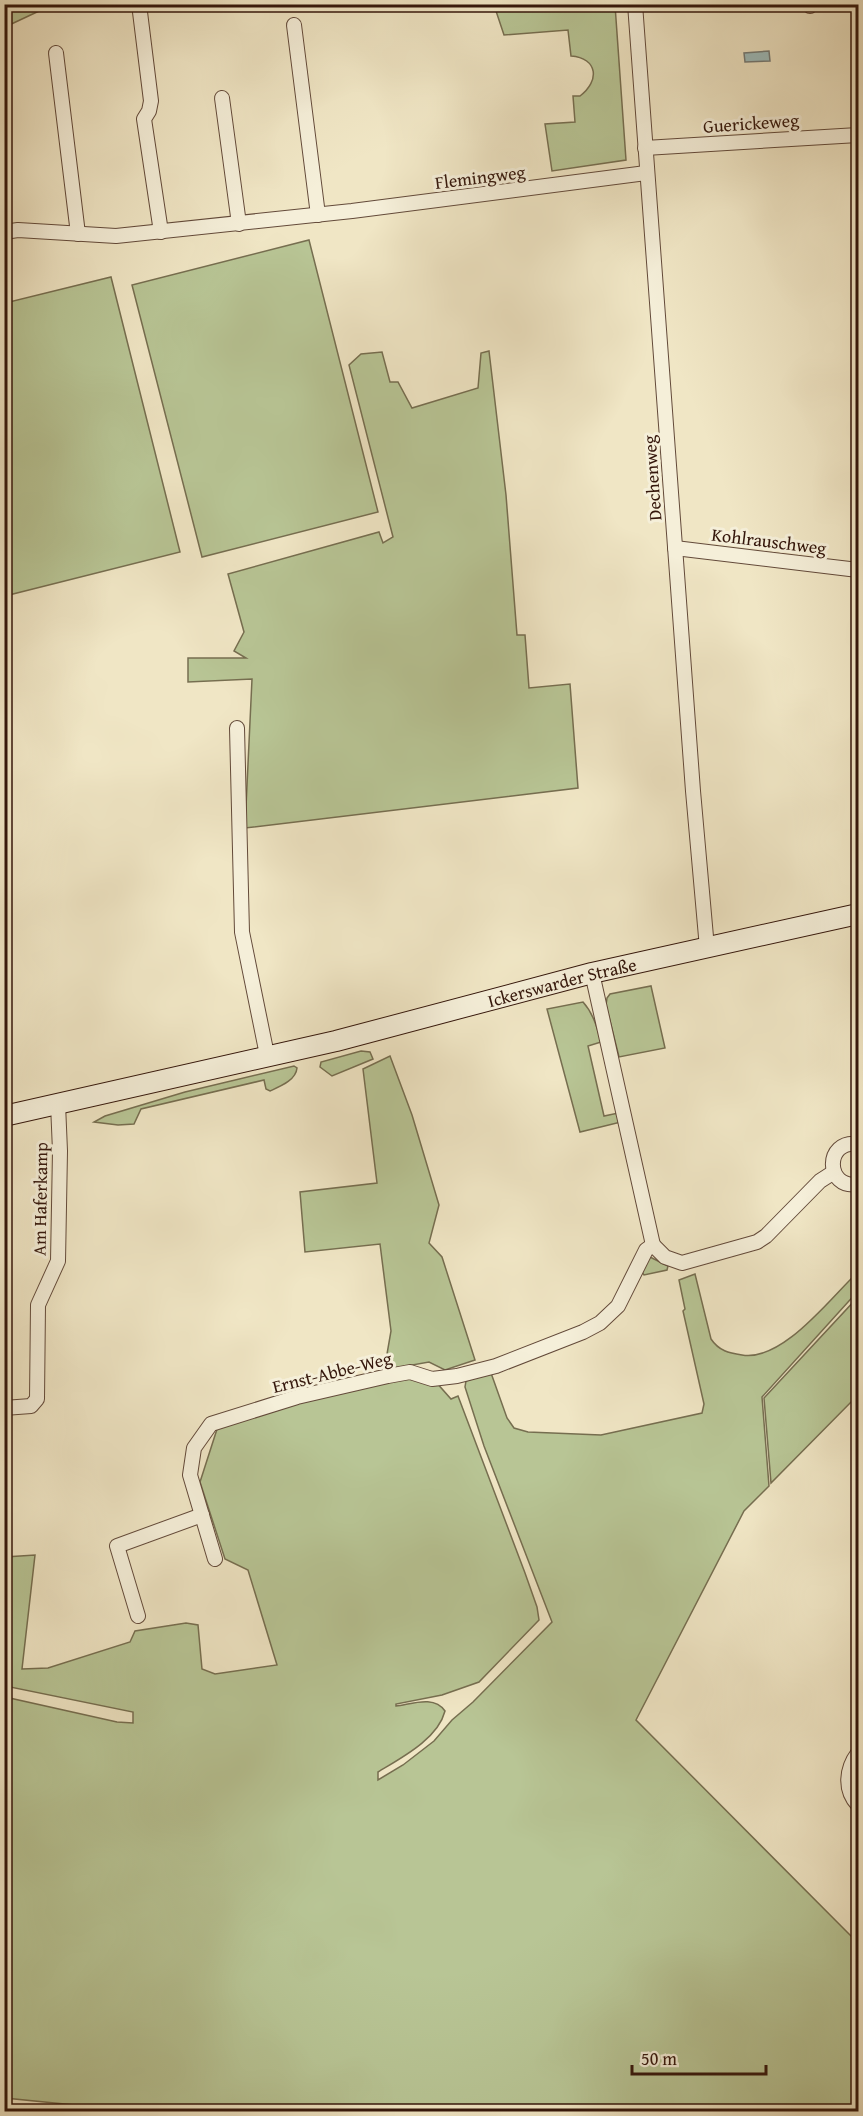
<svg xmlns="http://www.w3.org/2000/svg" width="863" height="2116" font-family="'Gentium Book Plus',serif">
  <rect width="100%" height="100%" fill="#f0e6c5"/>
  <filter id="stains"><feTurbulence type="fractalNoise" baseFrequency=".00333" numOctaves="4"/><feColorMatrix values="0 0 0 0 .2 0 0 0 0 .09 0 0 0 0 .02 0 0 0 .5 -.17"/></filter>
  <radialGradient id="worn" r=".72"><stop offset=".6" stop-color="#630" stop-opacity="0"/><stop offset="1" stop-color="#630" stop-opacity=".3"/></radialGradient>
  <g fill="#b8c595" stroke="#766e50" stroke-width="1.5">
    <polygon points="5,4 52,4 52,5 5,27"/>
    <path d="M494,5H615L626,160L552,171L545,124L575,122L573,96H580C600,81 598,58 571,56L568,30L504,35Z"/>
    <polygon points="309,240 378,512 202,557 132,285"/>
    <polygon points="111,277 180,552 5,596 5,303"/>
    <polygon points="489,351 506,495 517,635 525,635 529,688 570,684 578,788 245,828 252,679 188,682 188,658 246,658 234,651 244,632 228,574 379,532 383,543 393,537 349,365 361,354 382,352 390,382 398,382 412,408 478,388 481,353"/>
    <polygon points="853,360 858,361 858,441"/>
    <polygon points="651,986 665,1048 619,1057 606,1005 607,998 610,994"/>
    <path d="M583,1002C593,1013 597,1027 601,1042L588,1046L604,1116L618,1113L621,1122L580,1132L547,1009Z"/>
    <polygon points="361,1051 370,1052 373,1059 332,1076 320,1067 321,1062"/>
    <polygon points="390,1056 412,1115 439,1205 429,1243 442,1257 475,1360 445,1370 429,1362 390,1369 387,1354 391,1331 380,1244 305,1252 300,1192 377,1183 363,1069"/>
    <path d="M294,1066L297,1068C296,1080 281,1086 270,1091L266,1089L264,1080L141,1109L134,1124L118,1125L94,1122L105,1116L185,1092Z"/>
    <polygon points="650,1257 668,1266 667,1270 644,1275 641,1271"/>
    <path d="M858,1272V1291L762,1397L769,1486L744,1511L636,1720L858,1943V2111L144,2112L5,2098V1697L117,1722L133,1723V1712L5,1686V1557L35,1555L22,1669L48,1668L130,1642L135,1631L186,1623L198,1625L202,1669L215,1674L277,1665L248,1570L225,1559L200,1482L219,1423L410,1375L435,1381L451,1399L458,1396L525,1573L537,1607L539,1620L479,1682L442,1695L396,1704V1706C412,1704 434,1695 445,1711C438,1739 401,1758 378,1772V1780L403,1765L434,1741L452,1720L473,1702L552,1622L484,1446L465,1387L466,1381L491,1373L507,1418L514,1428L528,1432L601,1435L702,1413L704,1404L683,1311L685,1309L679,1280L695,1274L711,1339C719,1351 729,1353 742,1355C783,1362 831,1297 858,1272Z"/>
    <polygon points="858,1297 858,1395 771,1483 764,1398"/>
  </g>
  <polygon fill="#9dbdbd" stroke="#737a76" stroke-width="1.5" points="769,51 770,61 745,62 744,53"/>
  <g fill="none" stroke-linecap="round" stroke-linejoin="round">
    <g stroke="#634a3a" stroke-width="16">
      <g id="minor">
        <polyline points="139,4 151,101 149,111 144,119 161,232"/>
        <polyline points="635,4 693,791 707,948"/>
        <polyline points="810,4 810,6"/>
        <polyline points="294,25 318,215"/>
        <polyline points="56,53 78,234"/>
        <polyline points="222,98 239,224"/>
        <polyline points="645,148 858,135"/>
        <polyline points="4,232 18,230 116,236 352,211 646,173"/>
        <polyline points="675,548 858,570"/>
        <polyline points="237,728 242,932 267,1055"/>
        <polyline points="592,973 653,1245"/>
        <path d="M858,1144C824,1139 825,1190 858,1184"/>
        <polyline points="4,1408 31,1406 37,1399 38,1305 58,1261 60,1151 58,1104"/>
        <polyline points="215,1559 190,1475 194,1448 211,1424 297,1397 388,1376 410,1372 432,1379 457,1376 496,1366 583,1332 600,1323 618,1306 646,1250 653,1245 665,1257 682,1263 757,1242 766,1236 820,1181 834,1172"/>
        <polyline points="138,1616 117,1546 202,1515"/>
        <path d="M858,1753C846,1769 844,1790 858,1805"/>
      </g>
    </g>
    <g stroke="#34160b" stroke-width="22">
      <g id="secondary">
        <path id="s1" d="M4,1116L336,1041L592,973L858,914"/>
      </g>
    </g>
    <use href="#minor" stroke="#f5efd9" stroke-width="14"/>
    <use href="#secondary" stroke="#f5efd9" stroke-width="20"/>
  </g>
  <g text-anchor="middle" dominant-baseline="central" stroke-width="6" stroke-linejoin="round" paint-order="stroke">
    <g font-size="18" fill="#34160b" stroke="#f5efd9">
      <text transform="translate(751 123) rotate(-4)">Guerickeweg</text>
      <text transform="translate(480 177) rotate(-7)">Flemingweg</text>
      <text transform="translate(652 478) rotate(-94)">Dechenweg</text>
      <text transform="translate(769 541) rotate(7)">Kohlrauschweg</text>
      <text stroke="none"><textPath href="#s1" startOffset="574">Ickerswarder Straße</textPath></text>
      <text transform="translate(40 1199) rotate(-89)">Am Haferkamp</text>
      <text transform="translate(332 1372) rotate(-14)">Ernst-Abbe-Weg</text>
    </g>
  </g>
  <rect width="863" height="2116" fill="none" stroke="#f0e6c5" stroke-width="24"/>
  <rect x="6" y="6" width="851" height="2104" fill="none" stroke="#34160b" stroke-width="3"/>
  <rect x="12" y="12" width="839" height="2092" fill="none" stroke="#34160b" stroke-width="1.5"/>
  <path d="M632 2065v9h134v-9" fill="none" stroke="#34160b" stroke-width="3"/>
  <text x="641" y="2065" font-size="18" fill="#34160b" stroke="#f5efd9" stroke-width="4.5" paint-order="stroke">50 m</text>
  <rect width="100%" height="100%" filter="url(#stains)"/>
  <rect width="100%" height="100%" fill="url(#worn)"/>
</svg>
